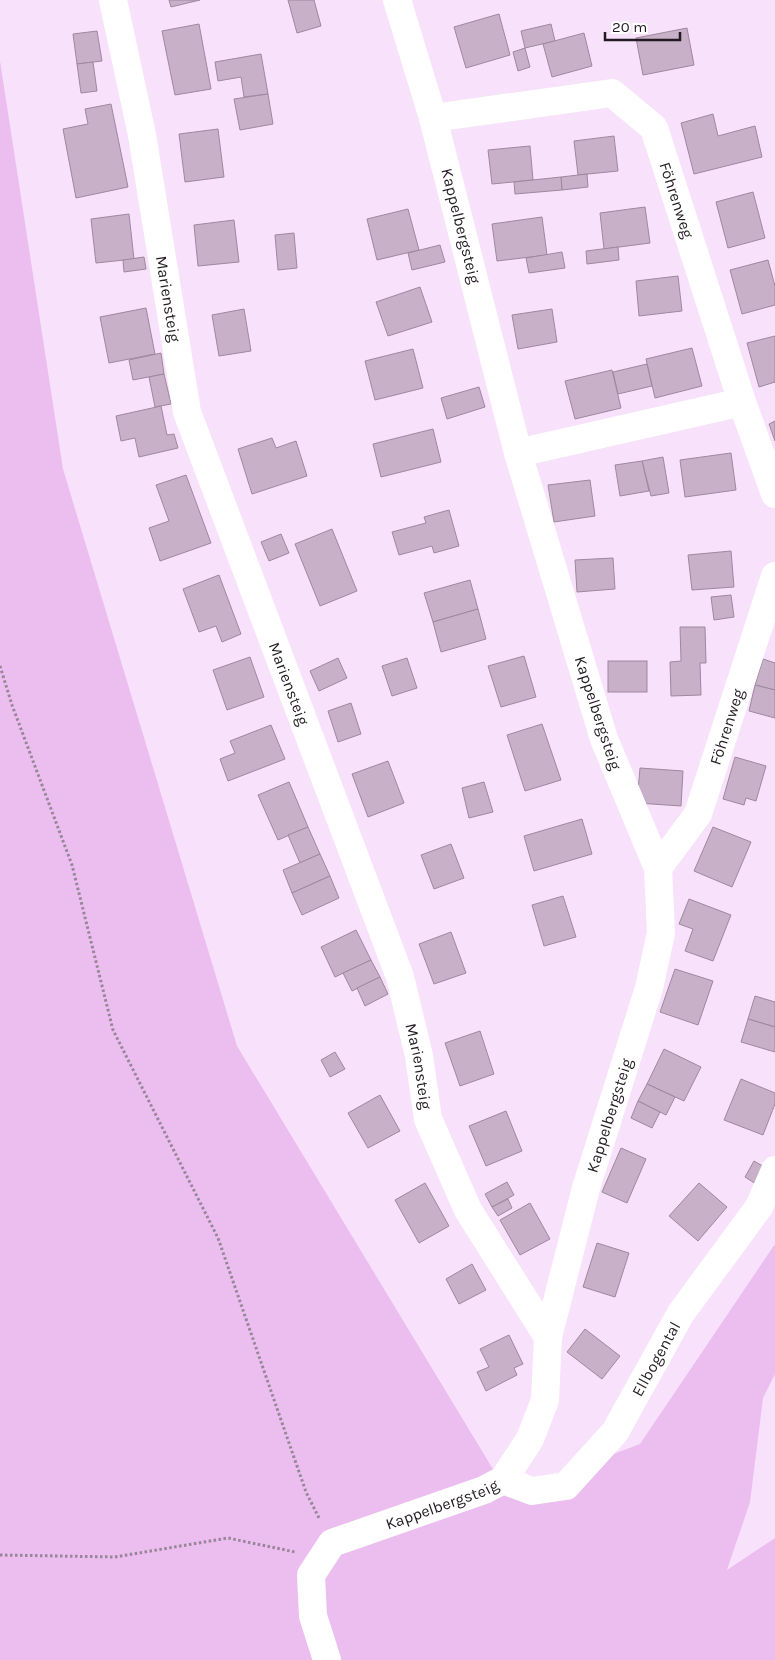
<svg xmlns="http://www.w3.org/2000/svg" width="775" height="1660" font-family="Karla,sans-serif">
  <rect width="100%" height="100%" fill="#f8e1fa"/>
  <polygon fill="#ecbdef" points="0,61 63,469 237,1046 508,1494 640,1444 775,1244 775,1374 763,1398 750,1502 727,1570 775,1538 775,1660 0,1660"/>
  <g fill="#c7b0c8" stroke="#9e889f">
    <polygon points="169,0 200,0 171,7"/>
    <polygon points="288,0 314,0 321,26 297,33"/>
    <polygon points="499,14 510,55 466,68 454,27"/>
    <polygon points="199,24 211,89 175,95 162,31"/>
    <polygon points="551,24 555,41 525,48 521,31"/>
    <polygon points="687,28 694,65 643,75 636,38"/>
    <polygon points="97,31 102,61 77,64 73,34"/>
    <polygon points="584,33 592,66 552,77 543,44"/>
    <polygon points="525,48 530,67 518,71 513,52"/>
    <polygon points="261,54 268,94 244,97 241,77 218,81 215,62"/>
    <polygon points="93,62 97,91 81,93 77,64"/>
    <polygon points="268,94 273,124 240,130 234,99"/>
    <polygon points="111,104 128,187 76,198 63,129 88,124 85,109"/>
    <polygon points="713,114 718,136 755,126 762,157 694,174 681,123"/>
    <polygon points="218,129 224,177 185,182 179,134"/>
    <polygon points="614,136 618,171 578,175 574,141"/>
    <polygon points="530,146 533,180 492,184 488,150"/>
    <polygon points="587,174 588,187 562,190 561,177"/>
    <polygon points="561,177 562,190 515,194 514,182"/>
    <polygon points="753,192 765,238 728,248 716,202"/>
    <polygon points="645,207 650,243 604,249 600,213"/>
    <polygon points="408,209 419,250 377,260 367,219"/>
    <polygon points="129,214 134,259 96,263 91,219"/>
    <polygon points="542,217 547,255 497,261 492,224"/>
    <polygon points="234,220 239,262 198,266 194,225"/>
    <polygon points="294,233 297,268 278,270 275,235"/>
    <polygon points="440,245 445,262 412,270 408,253"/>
    <polygon points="618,247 619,260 587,264 586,251"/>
    <polygon points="562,252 565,268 529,273 526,258"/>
    <polygon points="144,257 146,269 124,272 123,260"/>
    <polygon points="768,260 775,286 775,305 742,314 730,270"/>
    <polygon points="678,276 682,311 639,316 636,281"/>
    <polygon points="420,287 432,322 388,336 376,302"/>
    <polygon points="146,308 155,354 109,363 100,317"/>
    <polygon points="244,309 251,351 219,356 212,315"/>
    <polygon points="552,309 557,342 518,349 512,315"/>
    <polygon points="775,336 775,382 759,387 747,343"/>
    <polygon points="692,348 702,386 655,398 646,359"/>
    <polygon points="413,349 423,388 375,400 365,361"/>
    <polygon points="161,353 164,374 133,380 129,360"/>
    <polygon points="647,364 652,386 618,394 613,372"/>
    <polygon points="612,370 621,408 575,419 565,381"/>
    <polygon points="164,374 171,404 155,407 149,377"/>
    <polygon points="479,387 485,407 447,419 441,398"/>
    <polygon points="161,406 167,435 174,434 178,448 139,457 135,438 121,441 116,416"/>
    <polygon points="775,421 775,441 769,424"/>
    <polygon points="433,429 441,462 381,477 373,444"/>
    <polygon points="272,438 276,448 296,441 307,476 252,494 238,449"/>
    <polygon points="731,453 736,490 685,497 680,460"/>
    <polygon points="663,457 669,493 651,496 642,461"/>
    <polygon points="642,461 649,491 620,496 615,465"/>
    <polygon points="186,475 211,543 160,561 149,528 169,521 156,485"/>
    <polygon points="590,480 595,516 554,522 548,485"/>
    <polygon points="449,510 459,546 434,553 432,546 399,555 392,532 426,523 424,517"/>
    <polygon points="332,529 357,591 320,606 295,544"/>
    <polygon points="281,534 289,553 269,561 261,542"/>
    <polygon points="731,551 734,587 692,590 688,555"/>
    <polygon points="613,558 615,589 577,592 575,560"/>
    <polygon points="219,575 241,634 222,642 216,626 199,632 183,589"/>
    <polygon points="470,580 478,609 433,622 424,593"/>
    <polygon points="731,595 734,617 714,620 711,597"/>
    <polygon points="478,609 486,639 441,652 433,622"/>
    <polygon points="680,627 705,627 706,663 700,663 701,695 671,696 670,662 681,661"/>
    <polygon points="524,656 536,697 501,707 488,666"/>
    <polygon points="250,657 264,697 227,710 213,670"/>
    <polygon points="338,658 347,678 319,691 310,671"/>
    <polygon points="407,658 417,688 392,696 382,666"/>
    <polygon points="763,659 775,663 775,690 755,685"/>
    <rect x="608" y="661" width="39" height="31"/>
    <polygon points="755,685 775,690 775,718 749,711"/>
    <polygon points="351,703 361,734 338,742 328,711"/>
    <polygon points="542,724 561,780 525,791 507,735"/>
    <polygon points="271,725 285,759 228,781 220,759 235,753 230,741"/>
    <polygon points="735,757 766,766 756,801 746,798 744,805 723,799"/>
    <polygon points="388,761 404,803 368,817 352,774"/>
    <polygon points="640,768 683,771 681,806 637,803"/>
    <polygon points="289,782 308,827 278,840 258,795"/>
    <polygon points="484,782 493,812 469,818 462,788"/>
    <polygon points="582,819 592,854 534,871 524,836"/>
    <polygon points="308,827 320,854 300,863 288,835"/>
    <polygon points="713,827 751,842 732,887 694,871"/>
    <polygon points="451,844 464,878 434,889 421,855"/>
    <polygon points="320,854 330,876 292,893 283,870"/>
    <polygon points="330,876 339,898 302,915 292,893"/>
    <polygon points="563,896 576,937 544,946 532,905"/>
    <polygon points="689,899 731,915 713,961 685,951 693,929 679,924"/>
    <polygon points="356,930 371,960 335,977 321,947"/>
    <polygon points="451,932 466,973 434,984 419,944"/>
    <polygon points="371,960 380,977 352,991 343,973"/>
    <polygon points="675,969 713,981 698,1025 660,1012"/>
    <polygon points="380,977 388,994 365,1006 357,988"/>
    <polygon points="755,996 775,1002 775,1027 748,1019"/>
    <polygon points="748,1019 775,1027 775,1052 741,1042"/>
    <polygon points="480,1031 494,1074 460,1086 445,1043"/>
    <polygon points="664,1049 701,1067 684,1101 647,1084"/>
    <polygon points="335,1052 345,1069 330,1077 321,1060"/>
    <polygon points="741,1079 775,1093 775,1104 763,1135 724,1120"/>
    <polygon points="647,1084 675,1097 666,1115 638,1101"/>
    <polygon points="380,1095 400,1131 368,1148 348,1113"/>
    <polygon points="638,1101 660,1112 652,1128 631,1118"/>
    <polygon points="506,1111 522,1151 486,1166 469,1126"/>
    <polygon points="621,1148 646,1159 627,1203 602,1192"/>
    <polygon points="754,1161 766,1168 756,1184 745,1177"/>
    <polygon points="507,1182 514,1195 492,1207 485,1194"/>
    <polygon points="425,1183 449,1226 419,1243 395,1200"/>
    <polygon points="699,1183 727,1207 698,1241 669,1216"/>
    <polygon points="508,1199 512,1208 498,1216 492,1207"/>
    <polygon points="530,1203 550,1239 520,1255 500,1220"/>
    <polygon points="597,1243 629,1253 615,1297 583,1287"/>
    <polygon points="472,1264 486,1290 459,1304 446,1279"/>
    <polygon points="585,1329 620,1356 602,1379 567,1352"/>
    <polygon points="509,1335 523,1364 514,1368 517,1375 486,1391 477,1372 489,1367 480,1349"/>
  </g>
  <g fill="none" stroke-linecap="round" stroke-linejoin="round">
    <g stroke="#968697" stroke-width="3" stroke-dasharray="2.5 2.5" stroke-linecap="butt">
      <polyline points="0,666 12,705 72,865 113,1030 218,1238 306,1492 320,1520"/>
      <polyline points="0,1555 115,1557 228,1538 295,1552"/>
    </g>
    <g stroke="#fff" stroke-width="28">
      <path id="s1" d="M113,0L142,135L187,412L400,977L419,1056L428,1119L468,1210L548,1337"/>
      <path id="s2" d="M433,118L612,93L654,128L742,402L775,494"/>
      <polyline points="518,453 742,402"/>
      <path id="s3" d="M658,868L698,814L775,576"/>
      <path id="s4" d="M503,1480L532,1491L566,1486L615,1432L681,1313L759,1207L775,1170"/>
      <path id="s5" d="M327,1660L313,1616L311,1575L332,1543L484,1490L503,1480L530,1439L545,1400L548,1337L586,1188L649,988L661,933L658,868L604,739L518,453L433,118L397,0"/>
    </g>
  </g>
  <g text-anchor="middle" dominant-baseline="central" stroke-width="5" stroke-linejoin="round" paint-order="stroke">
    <g font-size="16" fill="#231b23" stroke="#fff">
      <text stroke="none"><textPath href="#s2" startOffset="311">Föhrenweg</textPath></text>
      <text transform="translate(461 226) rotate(76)">Kappelbergsteig</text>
      <text stroke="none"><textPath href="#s1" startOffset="304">Mariensteig</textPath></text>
      <text stroke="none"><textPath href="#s1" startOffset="709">Mariensteig</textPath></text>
      <text transform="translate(598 713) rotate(72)">Kappelbergsteig</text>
      <text stroke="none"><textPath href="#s3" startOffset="159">Föhrenweg</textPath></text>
      <text stroke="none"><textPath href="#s1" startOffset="1114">Mariensteig</textPath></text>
      <text stroke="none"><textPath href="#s5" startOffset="692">Kappelbergsteig</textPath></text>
      <text stroke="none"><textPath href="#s4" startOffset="222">Ellbogental</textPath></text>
      <text stroke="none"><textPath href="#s5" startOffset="242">Kappelbergsteig</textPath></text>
    </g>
  </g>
  <path d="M605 32v8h75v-8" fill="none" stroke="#231b23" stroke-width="2.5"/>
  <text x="612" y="32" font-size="15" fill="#231b23" stroke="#ffffff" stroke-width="4" paint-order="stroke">20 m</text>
</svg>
